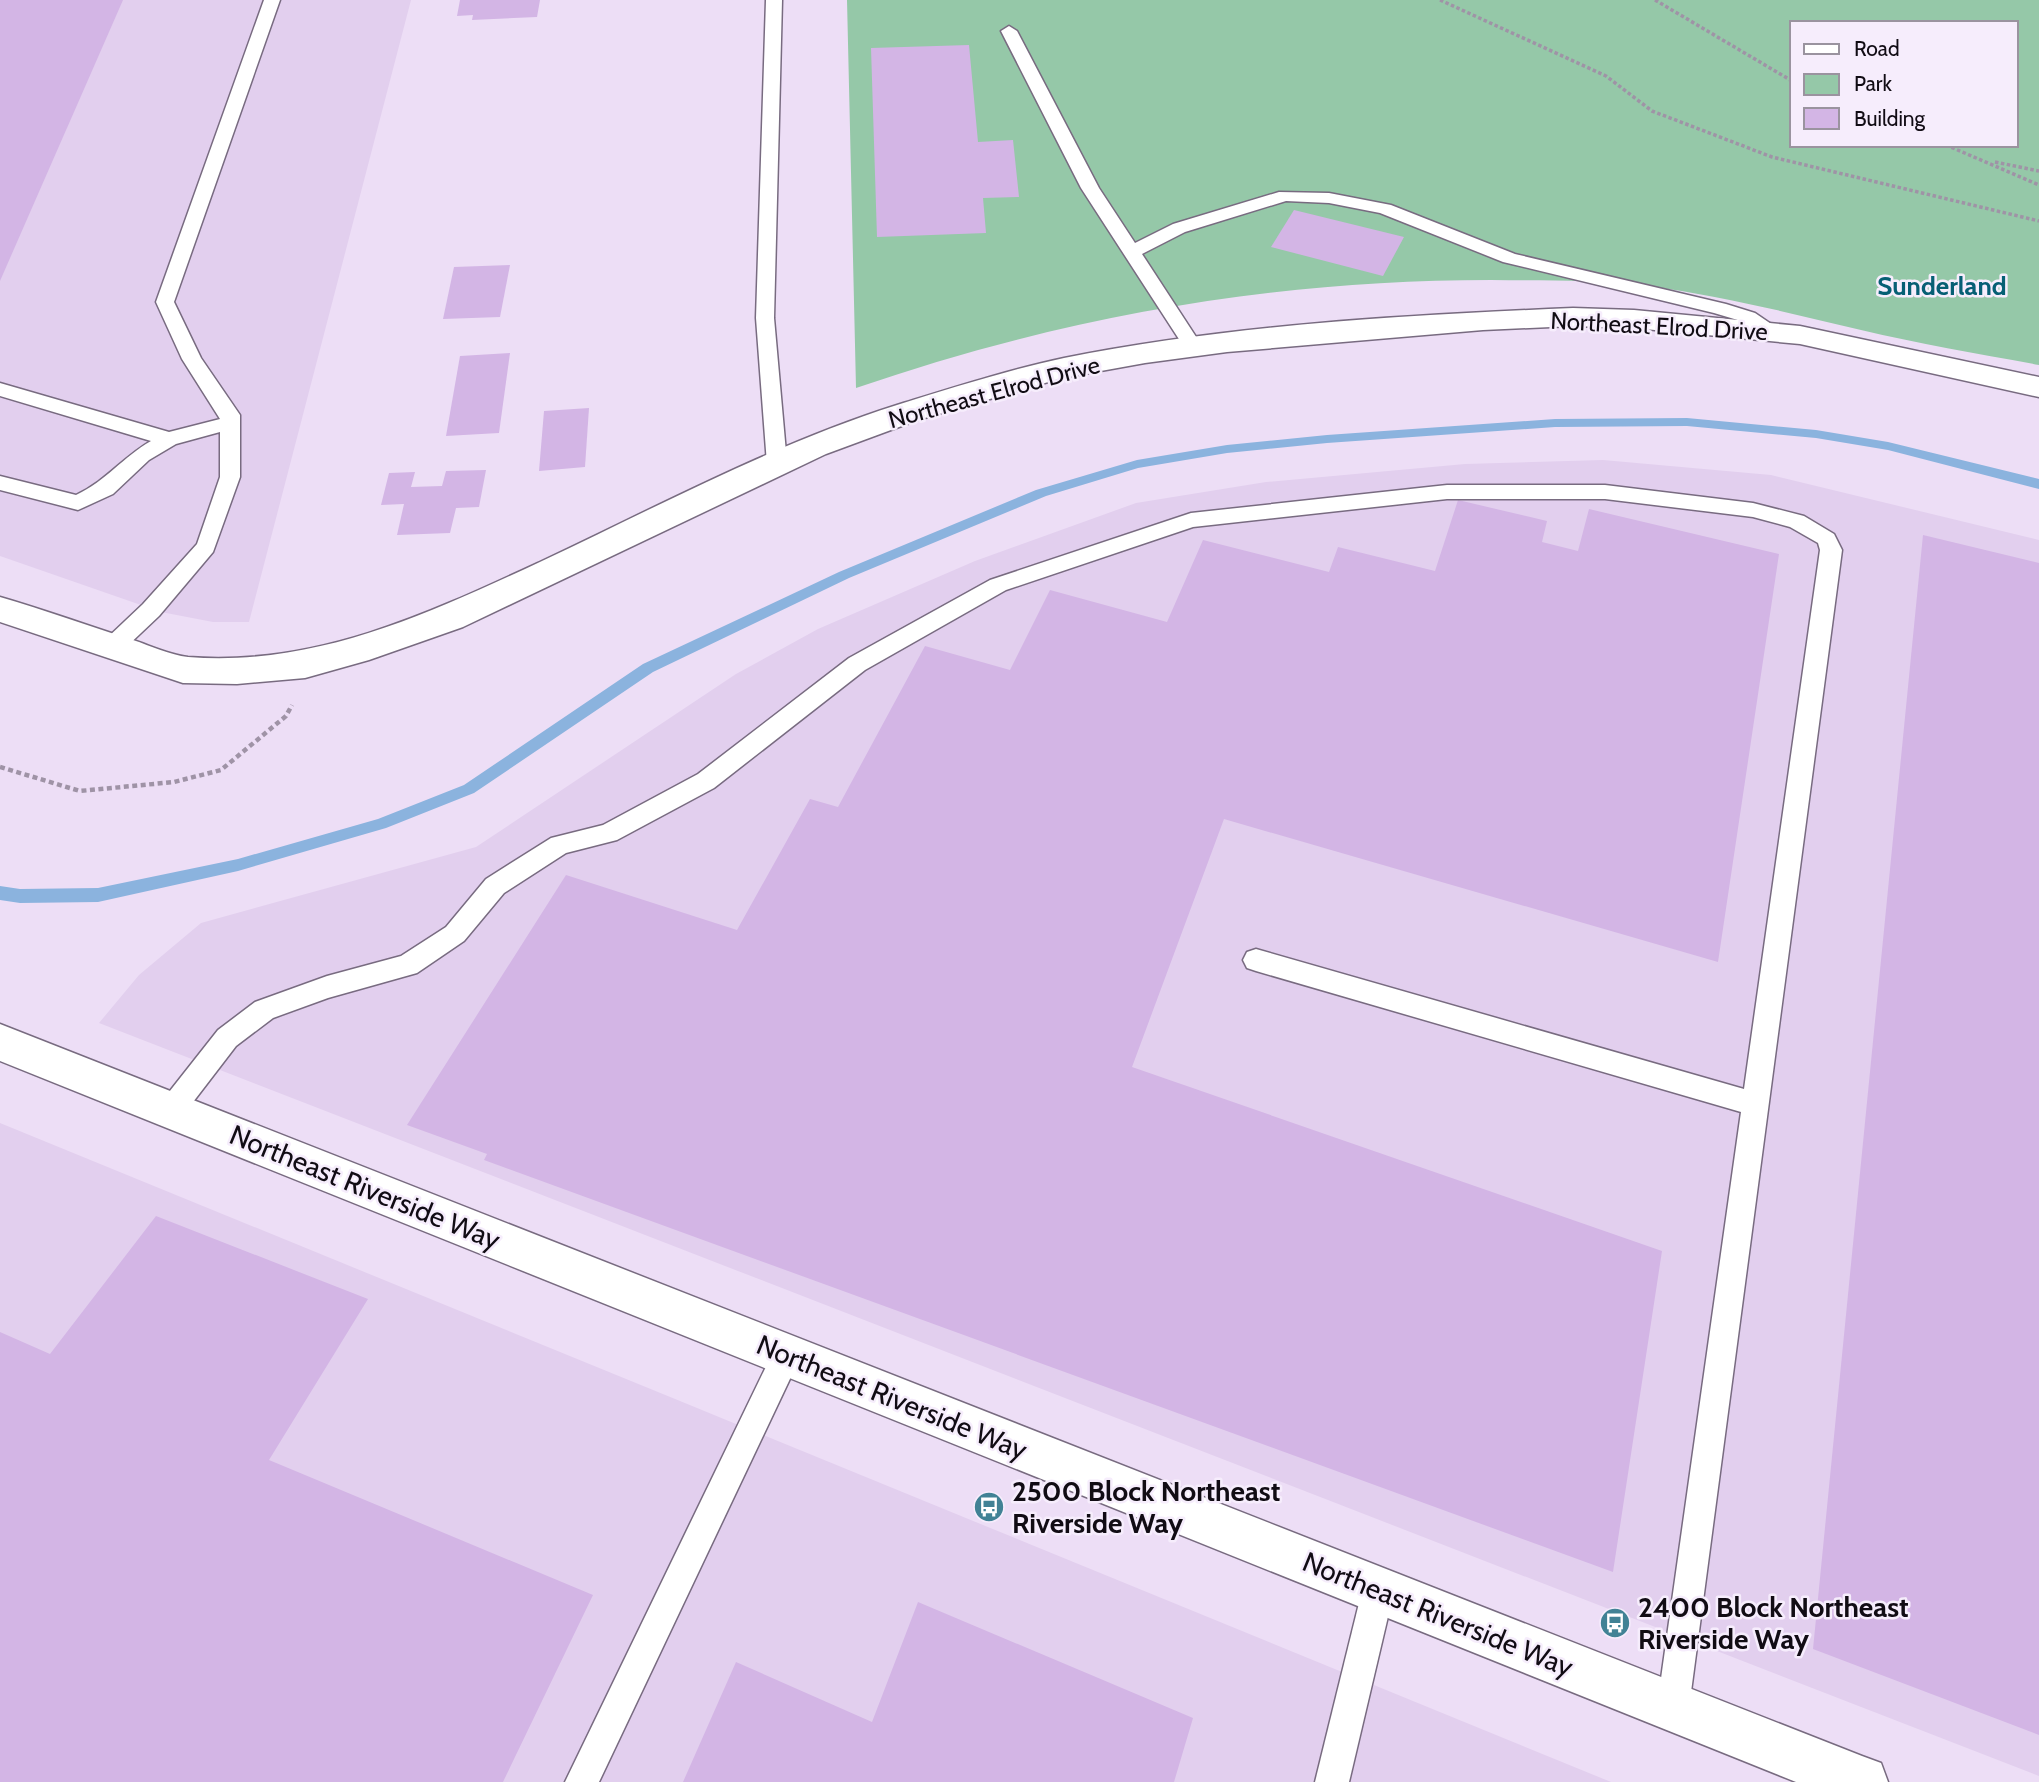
<svg xmlns="http://www.w3.org/2000/svg" width="2039" height="1782" font-family="Cabin,sans-serif">
  <rect width="100%" height="100%" fill="#eddef6"/>
  <g fill="#e2cfee">
    <polygon points="0,0 411,0 249,622 213,622 161,612 0,556"/>
    <polygon points="1603,460 1771,475 2039,540 2039,1776 99,1023 139,975 201,923 476,847 736,674 818,629 975,561 1136,503 1266,482 1465,464"/>
    <polygon points="0,1123 680,1401 1611,1782 0,1782"/>
  </g>
  <path fill="#95c8a8" fill-rule="evenodd" d="M847,0H2039V365C1980,354 1920,344 1861,330C1790,313 1721,296 1648,286C1596,279 1543,281 1491,280C1273,280 1061,317 856,388ZM1792,23H2016V145H1792Z"/>
  <g fill="none" stroke-linecap="round" stroke-linejoin="round">
    <polygon fill="#8bb3de" fill-rule="evenodd" points="1687,418 1816,430 1888,442 2039,479 2039,489 1888,450 1816,438 1687,426 1555,427 1327,443 1227,453 1138,468 1046,496 849,578 653,672 474,793 386,828 238,871 98,902 20,903 0,900 0,886 20,889 98,888 238,859 378,819 464,785 643,664 839,572 1036,490 1137,460 1227,445 1327,435 1555,419"/>
  </g>
  <g fill="#d3b5e5">
    <polygon points="0,0 123,0 0,281"/>
    <polygon points="460,0 540,0 537,17 472,20 473,15 457,16"/>
    <polygon points="969,45 978,142 1013,140 1019,197 983,198 986,233 877,237 871,48"/>
    <polygon points="1294,210 1404,237 1383,276 1271,247"/>
    <polygon points="510,265 500,317 443,319 454,267"/>
    <polygon points="510,353 499,433 446,436 460,356"/>
    <polygon points="589,408 585,467 539,471 544,411"/>
    <polygon points="486,470 479,507 456,508 450,533 397,535 404,504 381,505 389,473 415,472 411,487 442,486 446,471"/>
    <polygon points="1458,500 1547,521 1542,542 1578,551 1589,509 1779,554 1718,962 1224,819 1132,1067 1662,1251 1613,1572 484,1160 487,1154 407,1125 566,875 737,930 810,799 838,807 925,646 1010,670 1050,590 1167,622 1203,540 1329,572 1338,547 1435,571"/>
    <polygon points="1923,535 2039,563 2039,1735 1813,1649"/>
    <polygon points="156,1216 368,1299 269,1460 593,1595 503,1782 0,1782 0,1332 50,1354"/>
    <polygon points="918,1602 1193,1718 1174,1782 683,1782 736,1662 872,1722"/>
  </g>
  <g fill="none" stroke-linecap="round" stroke-linejoin="round">
    <g stroke="#786b80" stroke-width="3">
      <g id="service">
        <path d="M264,0H280L174,302L201,358L240,415V477L213,552L159,616L122,651L114,653L106,651L103,645L106,639L143,604L197,544L220,477V432L176,444L149,460L113,494L78,510L0,490V476L76,495C106,481 123,457 151,441L0,396V383L169,432L220,419L182,359L156,302Z"/>
        <polygon points="766,0 782,0 774,318 787,464 784,469 770,469 767,464 756,318"/>
        <polygon points="1009,26 1017,31 1099,188 1135,243 1173,224 1279,192 1329,193 1391,205 1515,254 1726,304 1755,313 1783,332 1774,338 1741,321 1714,313 1503,262 1380,213 1329,203 1286,201 1185,232 1142,254 1202,346 1200,350 1186,350 1081,188 1001,31"/>
        <polygon points="1447,485 1605,485 1753,503 1804,516 1834,534 1842,550 1689,1707 1685,1719 1673,1723 1661,1719 1657,1707 1741,1112 1256,971 1247,968 1243,960 1247,952 1256,949 1744,1089 1820,550 1818,543 1790,527 1753,517 1605,499 1447,499 1193,527 1006,590 865,670 714,788 617,840 566,853 504,893 464,941 417,973 328,998 273,1018 236,1046 180,1119 171,1122 162,1119 158,1110 162,1101 218,1030 255,1002 327,976 401,956 446,927 486,879 551,838 603,825 698,774 849,658 990,580 1191,513"/>
        <polygon points="787,1340 797,1344 802,1354 797,1364 599,1782 565,1782 777,1344"/>
        <polygon points="1378,1575 1389,1580 1394,1591 1349,1782 1315,1782 1362,1591 1367,1580"/>
      </g>
    </g>
    <g stroke="#786b80" stroke-width="3">
      <path id="minor" d="M1573,308L1634,310L1800,326L2039,377V397L1800,344L1634,328L1573,326L1483,330L1227,352L1145,363L1062,378L918,420L826,454L463,627L369,660L305,678L237,684L183,683L0,622V597C45,610 89,626 133,640C151,646 170,655 188,657C316,667 430,613 542,561C659,506 774,444 897,405C952,388 1008,370 1064,358C1229,325 1405,315 1573,308Z"/>
    </g>
    <g stroke="#786b80" stroke-width="3">
      <polygon id="tertiary" points="0,1024 1862,1756 1881,1763 1888,1782 1796,1782 0,1061"/>
    </g>
    <g stroke="#9f93a6" stroke-width="3.5" stroke-dasharray="3.5 2.5" stroke-linecap="butt">
      <polyline points="1440,0 1606,76 1652,111 1772,157 2039,221"/>
      <polyline points="1655,0 1792,81"/>
      <polyline points="1946,145 2039,185"/>
      <polyline points="1995,162 2039,171"/>
    </g>
    <polyline stroke="#9f93a6" stroke-width="4.5" stroke-dasharray="5 3.5" stroke-linecap="butt" points="0,767 80,791 174,782 221,770 286,716 292,705"/>
    <use href="#service" fill="#fff" fill-rule="evenodd"/>
    <use href="#minor" fill="#fff" fill-rule="evenodd"/>
    <use href="#tertiary" fill="#fff" fill-rule="evenodd"/>
  </g>
  <defs>
    <g id="bus-disc" transform="scale(1.575)"><circle r="9.5" fill="#418295" stroke="#f6edfc"/><path d="M-5-6H5V4H4V6H2V4H-2V6H-4V4H-5ZM-3.5-4V0h7V-4ZM-3.5 1.2v1.5H-2V1.2ZM2 1.2v1.5H3.5V1.2Z" fill="#fff"/></g>
  </defs>
  <g fill-rule="evenodd">
    <use href="#bus-disc" x="989" y="1507"/>
    <use href="#bus-disc" x="1615" y="1623"/>
  </g>
  <g text-anchor="middle" dominant-baseline="central" stroke-width="5" stroke-linejoin="round" paint-order="stroke">
    <g font-size="24" fill="#110c14" stroke="#f6edfc">
      <text transform="translate(1659 326) rotate(3)">Northeast Elrod Drive</text>
      <text transform="translate(994 392) rotate(-15)">Northeast Elrod Drive</text>
    </g>
    <g font-size="26" font-weight="bold" fill="#065f74" stroke="#f6edfc">
      <text x="1942" y="286">Sunderland</text>
    </g>
    <g font-size="28" fill="#110c14" stroke="#f6edfc">
      <text transform="translate(365 1187) rotate(22)">Northeast Riverside Way</text>
      <text transform="translate(892 1397) rotate(22)">Northeast Riverside Way</text>
      <text transform="translate(1438 1614) rotate(22)">Northeast Riverside Way</text>
    </g>
    <g font-size="28" font-weight="bold" fill="#110c14" stroke="#f6edfc" text-anchor="start">
      <text x="1012" y="1491">2500 Block Northeast<tspan x="1012" dy="32">Riverside Way</tspan></text>
      <text x="1638" y="1607">2400 Block Northeast<tspan x="1638" dy="32">Riverside Way</tspan></text>
    </g>
  </g>
  <rect x="1790" y="21" width="228" height="126" fill="#f6edfc" stroke="#9a939f" stroke-width="2"/>
  <rect x="1804" y="44" width="35" height="10" fill="#ffffff" stroke="#9a939f" stroke-width="2"/>
  <text x="1854" y="56" font-size="21" fill="#110c14">Road</text>
  <rect x="1804" y="74" width="35" height="21" fill="#95c8a8" stroke="#9a939f" stroke-width="2"/>
  <text x="1854" y="91" font-size="21" fill="#110c14">Park</text>
  <rect x="1804" y="108" width="35" height="21" fill="#d3b5e5" stroke="#9a939f" stroke-width="2"/>
  <text x="1854" y="126" font-size="21" fill="#110c14">Building</text>
</svg>
